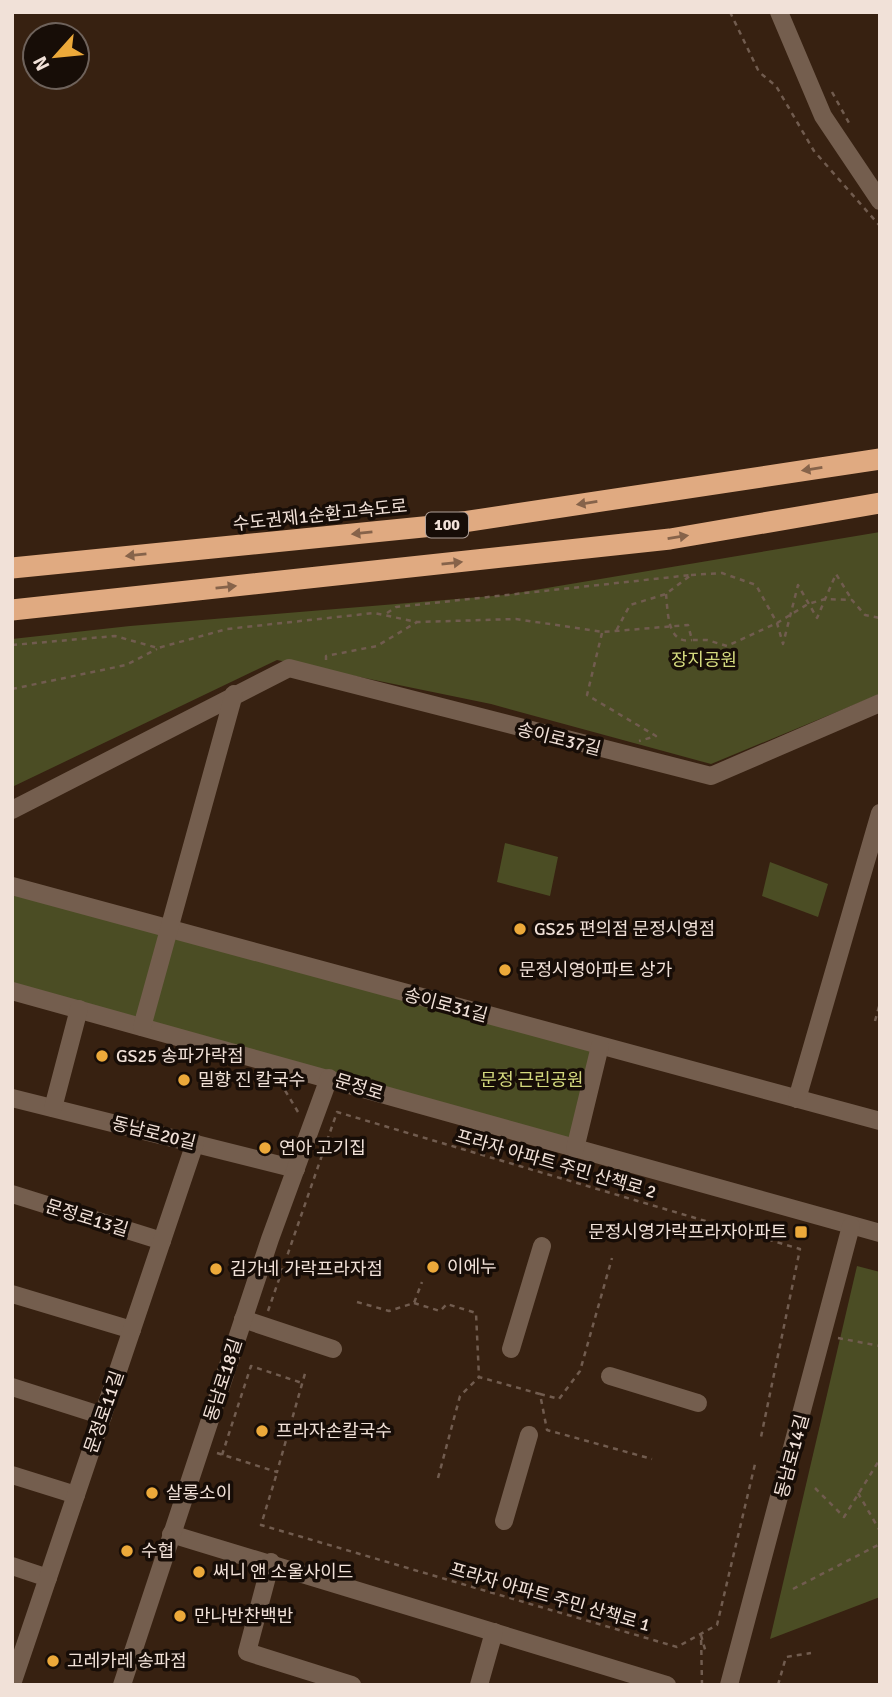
<svg xmlns="http://www.w3.org/2000/svg" width="892" height="1697" font-family="Signika,'Noto Sans KR',sans-serif">
  <rect width="100%" height="100%" fill="#372111"/>
  <g fill="#4b4d24">
    <polygon points="880,532 880,694 711,764 491,704 277,660 12,787 12,639 130,626 505,595"/>
    <polygon points="505,843 558,857 550,896 497,882"/>
    <polygon points="770,862 828,884 818,917 762,896"/>
    <polygon points="12,891 594,1049 572,1140 12,985"/>
    <polygon points="857,1266 880,1272 880,1597 770,1639"/>
  </g>
  <g fill="none" stroke-linecap="round" stroke-linejoin="round">
    <g stroke="#715c4f" stroke-width="2.5" stroke-dasharray="5 5" stroke-linecap="butt">
      <polyline points="730,12 759,72 776,86 814,151 880,226"/>
      <polyline points="832,92 849,123"/>
      <polyline points="691,575 722,573 756,585 777,623 783,644 798,585 817,618 836,574 852,600"/>
      <path d="M666,594C668,612 667,645 692,640"/>
      <polyline points="387,613 396,607 691,575 666,594 630,605 616,631"/>
      <polyline points="602,633 587,695 656,736 639,741"/>
      <polyline points="12,645 115,636 158,648 227,629 374,613 417,622 516,619 603,632 688,625 692,640 707,640 727,646 777,623 808,604 825,599 852,600 865,615 880,618"/>
      <polyline points="326,660 326,656 377,646 417,622"/>
      <polyline points="12,689 126,665 157,649"/>
      <polyline points="880,936 880,944"/>
      <polyline points="875,1021 880,1003"/>
      <polyline points="280,1082 298,1112"/>
      <polyline points="357,1302 389,1311 414,1303 422,1282"/>
      <polyline points="414,1303 440,1311 447,1304 476,1313 479,1377 540,1394 547,1430 652,1459"/>
      <polyline points="268,1311 337,1112 800,1249 761,1437"/>
      <polyline points="838,1338 880,1346"/>
      <polyline points="540,1394 559,1399 580,1371 612,1258"/>
      <polyline points="217,1453 277,1472 306,1370"/>
      <polyline points="222,1455 251,1366 302,1383"/>
      <polyline points="276,1476 261,1525 677,1647 717,1625 755,1464"/>
      <polyline points="438,1478 460,1396 479,1377"/>
      <polyline points="815,1488 844,1517 880,1459"/>
      <polyline points="858,1493 880,1531"/>
      <polyline points="793,1589 880,1544"/>
      <polyline points="702,1685 701,1635 706,1653"/>
      <polyline points="778,1685 786,1657 811,1653"/>
    </g>
    <g stroke="#745e4e" stroke-width="18">
      <polyline points="779,12 823,116 880,201"/>
      <polyline points="12,810 289,668 711,776 880,703"/>
      <polyline points="12,886 880,1121"/>
      <polyline points="12,991 880,1233"/>
      <polyline points="142,1027 234,694"/>
      <polyline points="12,1098 296,1169"/>
      <polyline points="797,1099 880,813"/>
      <polyline points="53,1108 79,1009"/>
      <polyline points="575,1149 600,1046"/>
      <polyline points="12,1194 162,1241"/>
      <polyline points="12,1294 132,1330"/>
      <polyline points="243,1319 333,1349"/>
      <polyline points="511,1349 542,1246"/>
      <polyline points="610,1376 698,1403"/>
      <polyline points="12,1387 103,1416"/>
      <polyline points="12,1475 76,1495"/>
      <polyline points="504,1521 529,1435"/>
      <polyline points="171,1534 667,1685"/>
      <polyline points="271,1562 247,1652 352,1685"/>
      <polyline points="12,1566 48,1578"/>
      <polyline points="13,1681 195,1143"/>
      <polyline points="122,1685 270,1239 329,1078"/>
      <polyline points="479,1685 494,1632"/>
      <polyline points="729,1685 851,1226"/>
    </g>
    <g stroke="#e0aa81" stroke-width="21">
      <polyline points="12,568 443,525 880,459"/>
      <polyline points="12,610 670,539 880,503"/>
    </g>
  </g>
  <defs><path id="oneway-solid" d="M-6-.8H1V-3.2L6.5 0L1 3.2V.8H-6Z" transform="scale(1.75)"/></defs>
  <g fill="#86634a">
    <use href="#oneway-solid" transform="translate(812 469) rotate(171)"/>
    <use href="#oneway-solid" transform="translate(587 503) rotate(171)"/>
    <use href="#oneway-solid" transform="translate(362 533) rotate(174)"/>
    <use href="#oneway-solid" transform="translate(678 537) rotate(-9)"/>
    <use href="#oneway-solid" transform="translate(136 555) rotate(174)"/>
    <use href="#oneway-solid" transform="translate(452 563) rotate(-6)"/>
    <use href="#oneway-solid" transform="translate(226 587) rotate(-6)"/>
  </g>
  <g fill="#eca93a" stroke="#170d07" stroke-width="2.5">
    <circle cx="520" cy="929" r="7"/>
    <circle cx="505" cy="970" r="7"/>
    <circle cx="102" cy="1056" r="7"/>
    <circle cx="184" cy="1080" r="7"/>
    <circle cx="265" cy="1148" r="7"/>
    <rect x="794" y="1225" width="14" height="14" rx="3.5"/>
    <circle cx="433" cy="1267" r="7"/>
    <circle cx="216" cy="1269" r="7"/>
    <circle cx="262" cy="1431" r="7"/>
    <circle cx="152" cy="1493" r="7"/>
    <circle cx="127" cy="1551" r="7"/>
    <circle cx="199" cy="1572" r="7"/>
    <circle cx="180" cy="1616" r="7"/>
    <circle cx="53" cy="1661" r="7"/>
  </g>
  <g text-anchor="middle" dominant-baseline="central" stroke-width="7" stroke-linejoin="round" paint-order="stroke">
    <rect fill="#170d07" stroke="#b0a199" stroke-width="2" x="426" y="512.5" width="42" height="25" rx="5"/>
    <g font-size="16" font-weight="bold" fill="#f1e1d8">
      <text x="447" y="525">100</text>
    </g>
    <g font-size="18" fill="#f1e1d8" stroke="#170d07">
      <text transform="translate(320 515) rotate(-6)">수도권제1순환고속도로</text>
      <text transform="translate(559 739) rotate(14)">송이로37길</text>
      <text transform="translate(446 1005) rotate(15)">송이로31길</text>
      <text transform="translate(359 1087) rotate(17)">문정로</text>
      <text transform="translate(154 1133) rotate(14)">동남로20길</text>
      <text transform="translate(556 1164) rotate(16)">프라자 아파트 주민 산책로 2</text>
      <text transform="translate(87 1218) rotate(17)">문정로13길</text>
      <text transform="translate(223 1380) rotate(-72)">동남로18길</text>
      <text transform="translate(104 1412) rotate(-71)">문정로11길</text>
      <text transform="translate(792 1456) rotate(-75)">동남로14길</text>
      <text transform="translate(550 1597) rotate(16)">프라자 아파트 주민 산책로 1</text>
    </g>
    <g font-size="18" fill="#d4d97e" stroke="#170d07">
      <text x="704" y="660">장지공원</text>
      <text x="532" y="1080">문정 근린공원</text>
    </g>
    <g font-size="18" fill="#f1e1d8" stroke="#170d07" text-anchor="start">
      <text x="534" y="929">GS25 편의점 문정시영점</text>
      <text x="519" y="970">문정시영아파트 상가</text>
      <text x="116" y="1056">GS25 송파가락점</text>
      <text x="198" y="1080">밀향 진 칼국수</text>
      <text x="279" y="1148">연아 고기집</text>
      <text x="787" y="1232" text-anchor="end">문정시영가락프라자아파트</text>
      <text x="447" y="1267">이에누</text>
      <text x="230" y="1269">김가네 가락프라자점</text>
      <text x="276" y="1431">프라자손칼국수</text>
      <text x="166" y="1493">살롱소이</text>
      <text x="141" y="1551">수협</text>
      <text x="213" y="1572">써니 앤 소울사이드</text>
      <text x="194" y="1616">만나반찬백반</text>
      <text x="67" y="1661">고레카레 송파점</text>
    </g>
  </g>
  <rect width="892" height="1697" fill="none" stroke="#f1e1d8" stroke-width="28"/>
  <g transform="translate(56 56) rotate(243)"><circle r="33" fill="#170d07" stroke="#6e625b" stroke-width="2"/>
  <path d="M0-5L12 26L0 18L-12 26Z" fill="#eca93a"/>
  <text y="-10" font-size="19" font-weight="bold" text-anchor="middle" fill="#f1e1d8">N</text>
  </g>
</svg>
